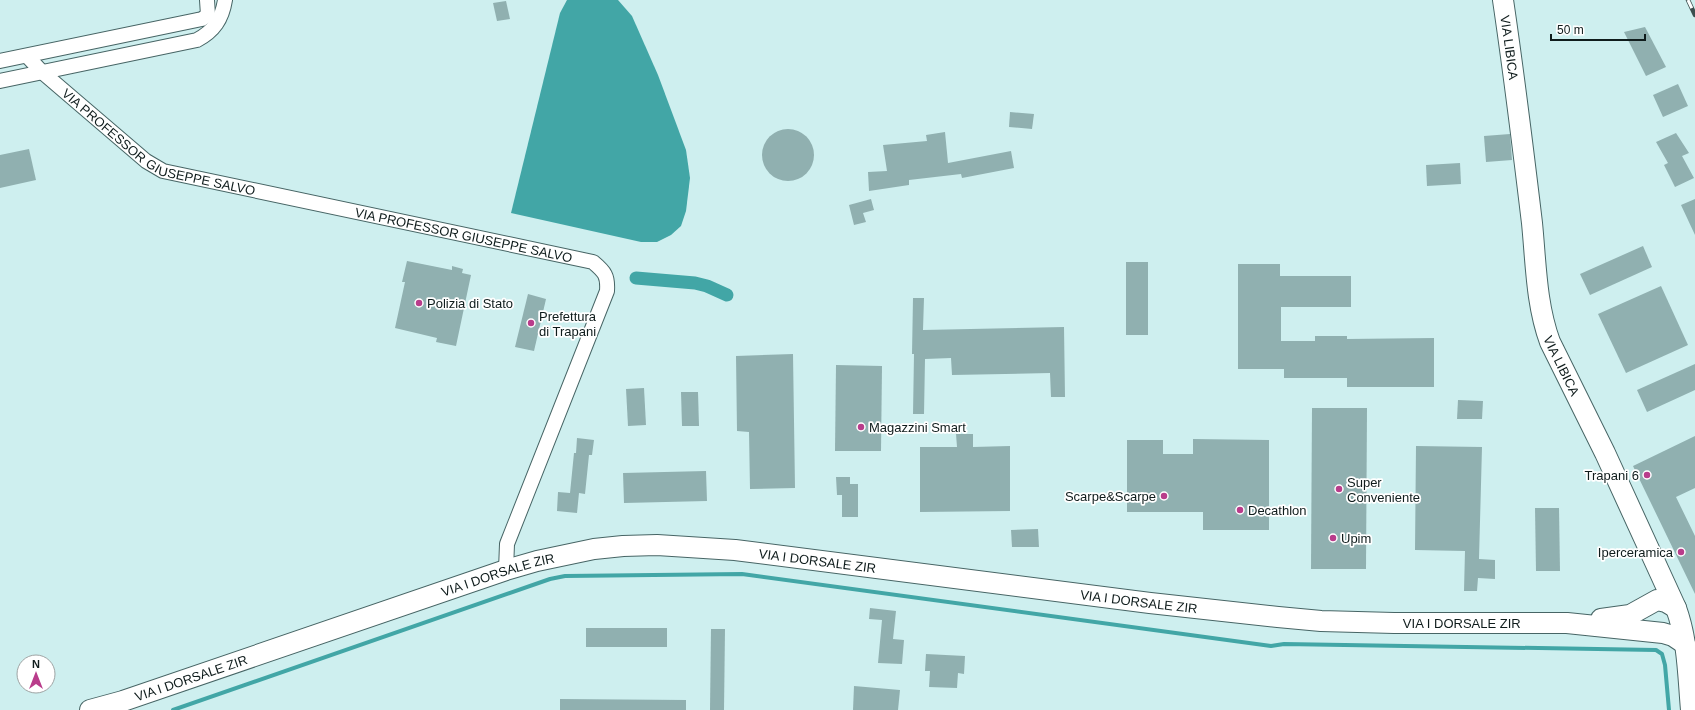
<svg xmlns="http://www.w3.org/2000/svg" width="1695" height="710" font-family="Helvetica,sans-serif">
  <rect width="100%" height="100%" fill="#ceefef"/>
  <polygon fill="#42a6a6" points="567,0 618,0 632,16 658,75 686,150 690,178 686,211 681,226 671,235 657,242 641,242 511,213 560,13"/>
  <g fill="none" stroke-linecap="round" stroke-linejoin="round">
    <polyline stroke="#42a6a6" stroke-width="4" points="173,710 550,579 565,576 742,574 1271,646 1284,644 1656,650 1662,654 1665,665 1669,710"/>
    <polyline stroke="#42a6a6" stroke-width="13" points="636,278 695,283 707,286 727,295"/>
  </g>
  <g fill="#90b0b0">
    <polygon points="506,1 510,19 497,21 493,3"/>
    <polygon points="1645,27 1666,67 1646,76 1624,32"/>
    <polygon points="1678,84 1688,106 1663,117 1653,95"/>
    <polygon points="1010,112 1034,114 1032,129 1009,127"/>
    <circle cx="788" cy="155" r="26"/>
    <polygon points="945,132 948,163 1011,151 1014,168 962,178 961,174 909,180 909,185 869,191 868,172 887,171 883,145 927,141 926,135"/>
    <polygon points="1676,133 1689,153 1682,156 1694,178 1675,187 1664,165 1668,163 1656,142"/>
    <polygon points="1510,134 1512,160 1486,162 1484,136"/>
    <polygon points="29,149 36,180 0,188 0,155"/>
    <polygon points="1460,163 1461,184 1427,186 1426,165"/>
    <polygon points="871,199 874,210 863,213 866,222 854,225 849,205"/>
    <polygon points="1695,199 1695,235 1681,205"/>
    <polygon points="1643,246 1652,267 1590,295 1580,274"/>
    <polygon points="407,261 452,270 452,266 463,269 462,273 471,275 456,346 436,342 437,338 395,328 405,282 402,282"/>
    <rect x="1126" y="262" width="22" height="73"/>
    <polygon points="1238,264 1280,264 1280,276 1351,276 1351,307 1281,307 1281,341 1315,341 1315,336 1347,336 1347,339 1434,338 1434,387 1347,387 1347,378 1284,378 1284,369 1238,369"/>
    <polygon points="1661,286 1688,345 1626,373 1598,314"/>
    <polygon points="528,294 546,299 534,351 515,347"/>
    <polygon points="913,298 924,298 923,330 1064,327 1065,397 1051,397 1050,373 952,375 951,358 925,359 924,414 913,414 914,354 912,354"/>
    <polygon points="793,354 795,488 750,489 749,432 737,431 736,356"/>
    <polygon points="1695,364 1695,390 1647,412 1637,390"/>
    <polygon points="836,365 882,366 881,451 835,451"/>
    <polygon points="644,388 646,425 628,426 626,389"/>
    <polygon points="681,392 698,392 699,426 682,426"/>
    <polygon points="1458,400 1483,401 1482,419 1457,419"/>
    <polygon points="1312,408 1367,408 1366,569 1311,569"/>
    <polygon points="956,434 973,434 973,447 1010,446 1010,511 920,512 920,447 957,447"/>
    <polygon points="1695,436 1695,488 1676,497 1695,536 1695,594 1633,466"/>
    <polygon points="577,438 594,440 592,455 589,455 585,494 579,493 577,513 557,511 558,492 570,493 574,453 576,453"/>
    <polygon points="1193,439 1269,440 1269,530 1203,530 1203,512 1127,512 1127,440 1163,440 1163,454 1193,454"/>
    <polygon points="1416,446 1482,447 1479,559 1495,560 1495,579 1478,578 1477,591 1464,591 1465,551 1415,550"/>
    <polygon points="706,471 707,501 624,503 623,473"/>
    <polygon points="836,477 850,477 850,484 858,484 858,517 842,517 842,495 837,495"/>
    <polygon points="1535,508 1559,508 1560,571 1536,571"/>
    <polygon points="1038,529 1039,547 1012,547 1011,530"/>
    <polygon points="870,608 896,611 893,639 904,640 902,664 878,663 882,620 869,619"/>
    <rect x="586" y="628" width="81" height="19"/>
    <polygon points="711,629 725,629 724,710 710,710"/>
    <polygon points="926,654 965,656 964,674 958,673 957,688 929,687 930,671 925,671"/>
    <polygon points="854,686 900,690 898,710 853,710"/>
    <polygon points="560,699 686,700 686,710 560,710"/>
  </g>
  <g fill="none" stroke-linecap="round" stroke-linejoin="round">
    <g stroke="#476565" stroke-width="16">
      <g id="minor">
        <path id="s1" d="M27,56L42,72L146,161L163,171L593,262C605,272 608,276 607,291L507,544L506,570"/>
        <polyline points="0,61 202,19 208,15 207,0"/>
        <path d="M0,81L197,40C214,31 222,19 225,0"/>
      </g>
    </g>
    <g stroke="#476565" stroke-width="22">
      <g id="secondary">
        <path id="s2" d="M1503,0C1514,74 1523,148 1532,223C1536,263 1536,304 1550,342L1605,453L1676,608C1688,641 1688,676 1691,710"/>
        <polyline points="1601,619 1630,615 1657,600 1666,602 1676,608"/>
        <path id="s3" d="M90,710L123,701L506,570L537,561L594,549L623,546L657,545L735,550L1150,603L1278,617L1321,621L1394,623H1567L1663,633L1673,636L1685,644"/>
      </g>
    </g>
    <use href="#minor" stroke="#fff" stroke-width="14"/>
    <use href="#secondary" stroke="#fff" stroke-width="20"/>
    <g stroke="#3c4e4e" stroke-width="4.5">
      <polyline id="rail" points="1688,0 1695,15"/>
    </g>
    <use href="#rail" stroke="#fff" stroke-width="3" stroke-dasharray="9" stroke-linecap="butt"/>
  </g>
  <g fill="#b93c8b" stroke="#fff" stroke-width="1.5">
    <circle cx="419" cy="303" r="4"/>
    <circle cx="531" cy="323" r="4"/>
    <circle cx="861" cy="427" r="4"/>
    <circle cx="1647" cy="475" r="4"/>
    <circle cx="1339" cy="489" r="4"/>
    <circle cx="1164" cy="496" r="4"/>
    <circle cx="1240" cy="510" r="4"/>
    <circle cx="1333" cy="538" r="4"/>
    <circle cx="1681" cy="552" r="4"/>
  </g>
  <g text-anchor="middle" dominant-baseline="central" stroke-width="3.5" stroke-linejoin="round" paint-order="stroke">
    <g font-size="13" fill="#0f1c1c" stroke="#fff">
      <text stroke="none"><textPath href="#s2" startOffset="48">VIA LIBICA</textPath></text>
      <text stroke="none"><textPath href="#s1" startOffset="162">VIA PROFESSOR GIUSEPPE SALVO</textPath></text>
      <text stroke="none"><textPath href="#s1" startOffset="486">VIA PROFESSOR GIUSEPPE SALVO</textPath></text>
      <text stroke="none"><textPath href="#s2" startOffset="372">VIA LIBICA</textPath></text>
      <text stroke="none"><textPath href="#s3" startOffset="754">VIA I DORSALE ZIR</textPath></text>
      <text stroke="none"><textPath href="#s3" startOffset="430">VIA I DORSALE ZIR</textPath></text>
      <text stroke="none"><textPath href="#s3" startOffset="1078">VIA I DORSALE ZIR</textPath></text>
      <text stroke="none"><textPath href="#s3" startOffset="1402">VIA I DORSALE ZIR</textPath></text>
      <text stroke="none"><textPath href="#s3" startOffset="106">VIA I DORSALE ZIR</textPath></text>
    </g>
    <g font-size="13" fill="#0f1c1c" stroke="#fff" text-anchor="start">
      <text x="427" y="303">Polizia di Stato</text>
      <text x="539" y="316">Prefettura<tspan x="539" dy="15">di Trapani</tspan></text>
      <text x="869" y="427">Magazzini Smart</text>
      <text x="1639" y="475" text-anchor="end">Trapani 6</text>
      <text x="1347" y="482">Super<tspan x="1347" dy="15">Conveniente</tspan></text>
      <text x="1156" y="496" text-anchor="end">Scarpe&amp;Scarpe</text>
      <text x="1248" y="510">Decathlon</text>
      <text x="1341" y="538">Upim</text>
      <text x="1673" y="552" text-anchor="end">Iperceramica</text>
    </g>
  </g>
  <g transform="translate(36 674)"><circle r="19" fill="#ffffff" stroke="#9fa4a4"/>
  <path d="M0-3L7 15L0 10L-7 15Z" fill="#b93c8b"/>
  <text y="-6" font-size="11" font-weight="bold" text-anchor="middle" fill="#0f1c1c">N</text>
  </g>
  <path d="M1551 34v6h94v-6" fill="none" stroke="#0f1c1c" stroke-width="2"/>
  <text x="1557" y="34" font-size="12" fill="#0f1c1c" stroke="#ffffff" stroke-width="3" paint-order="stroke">50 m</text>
</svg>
